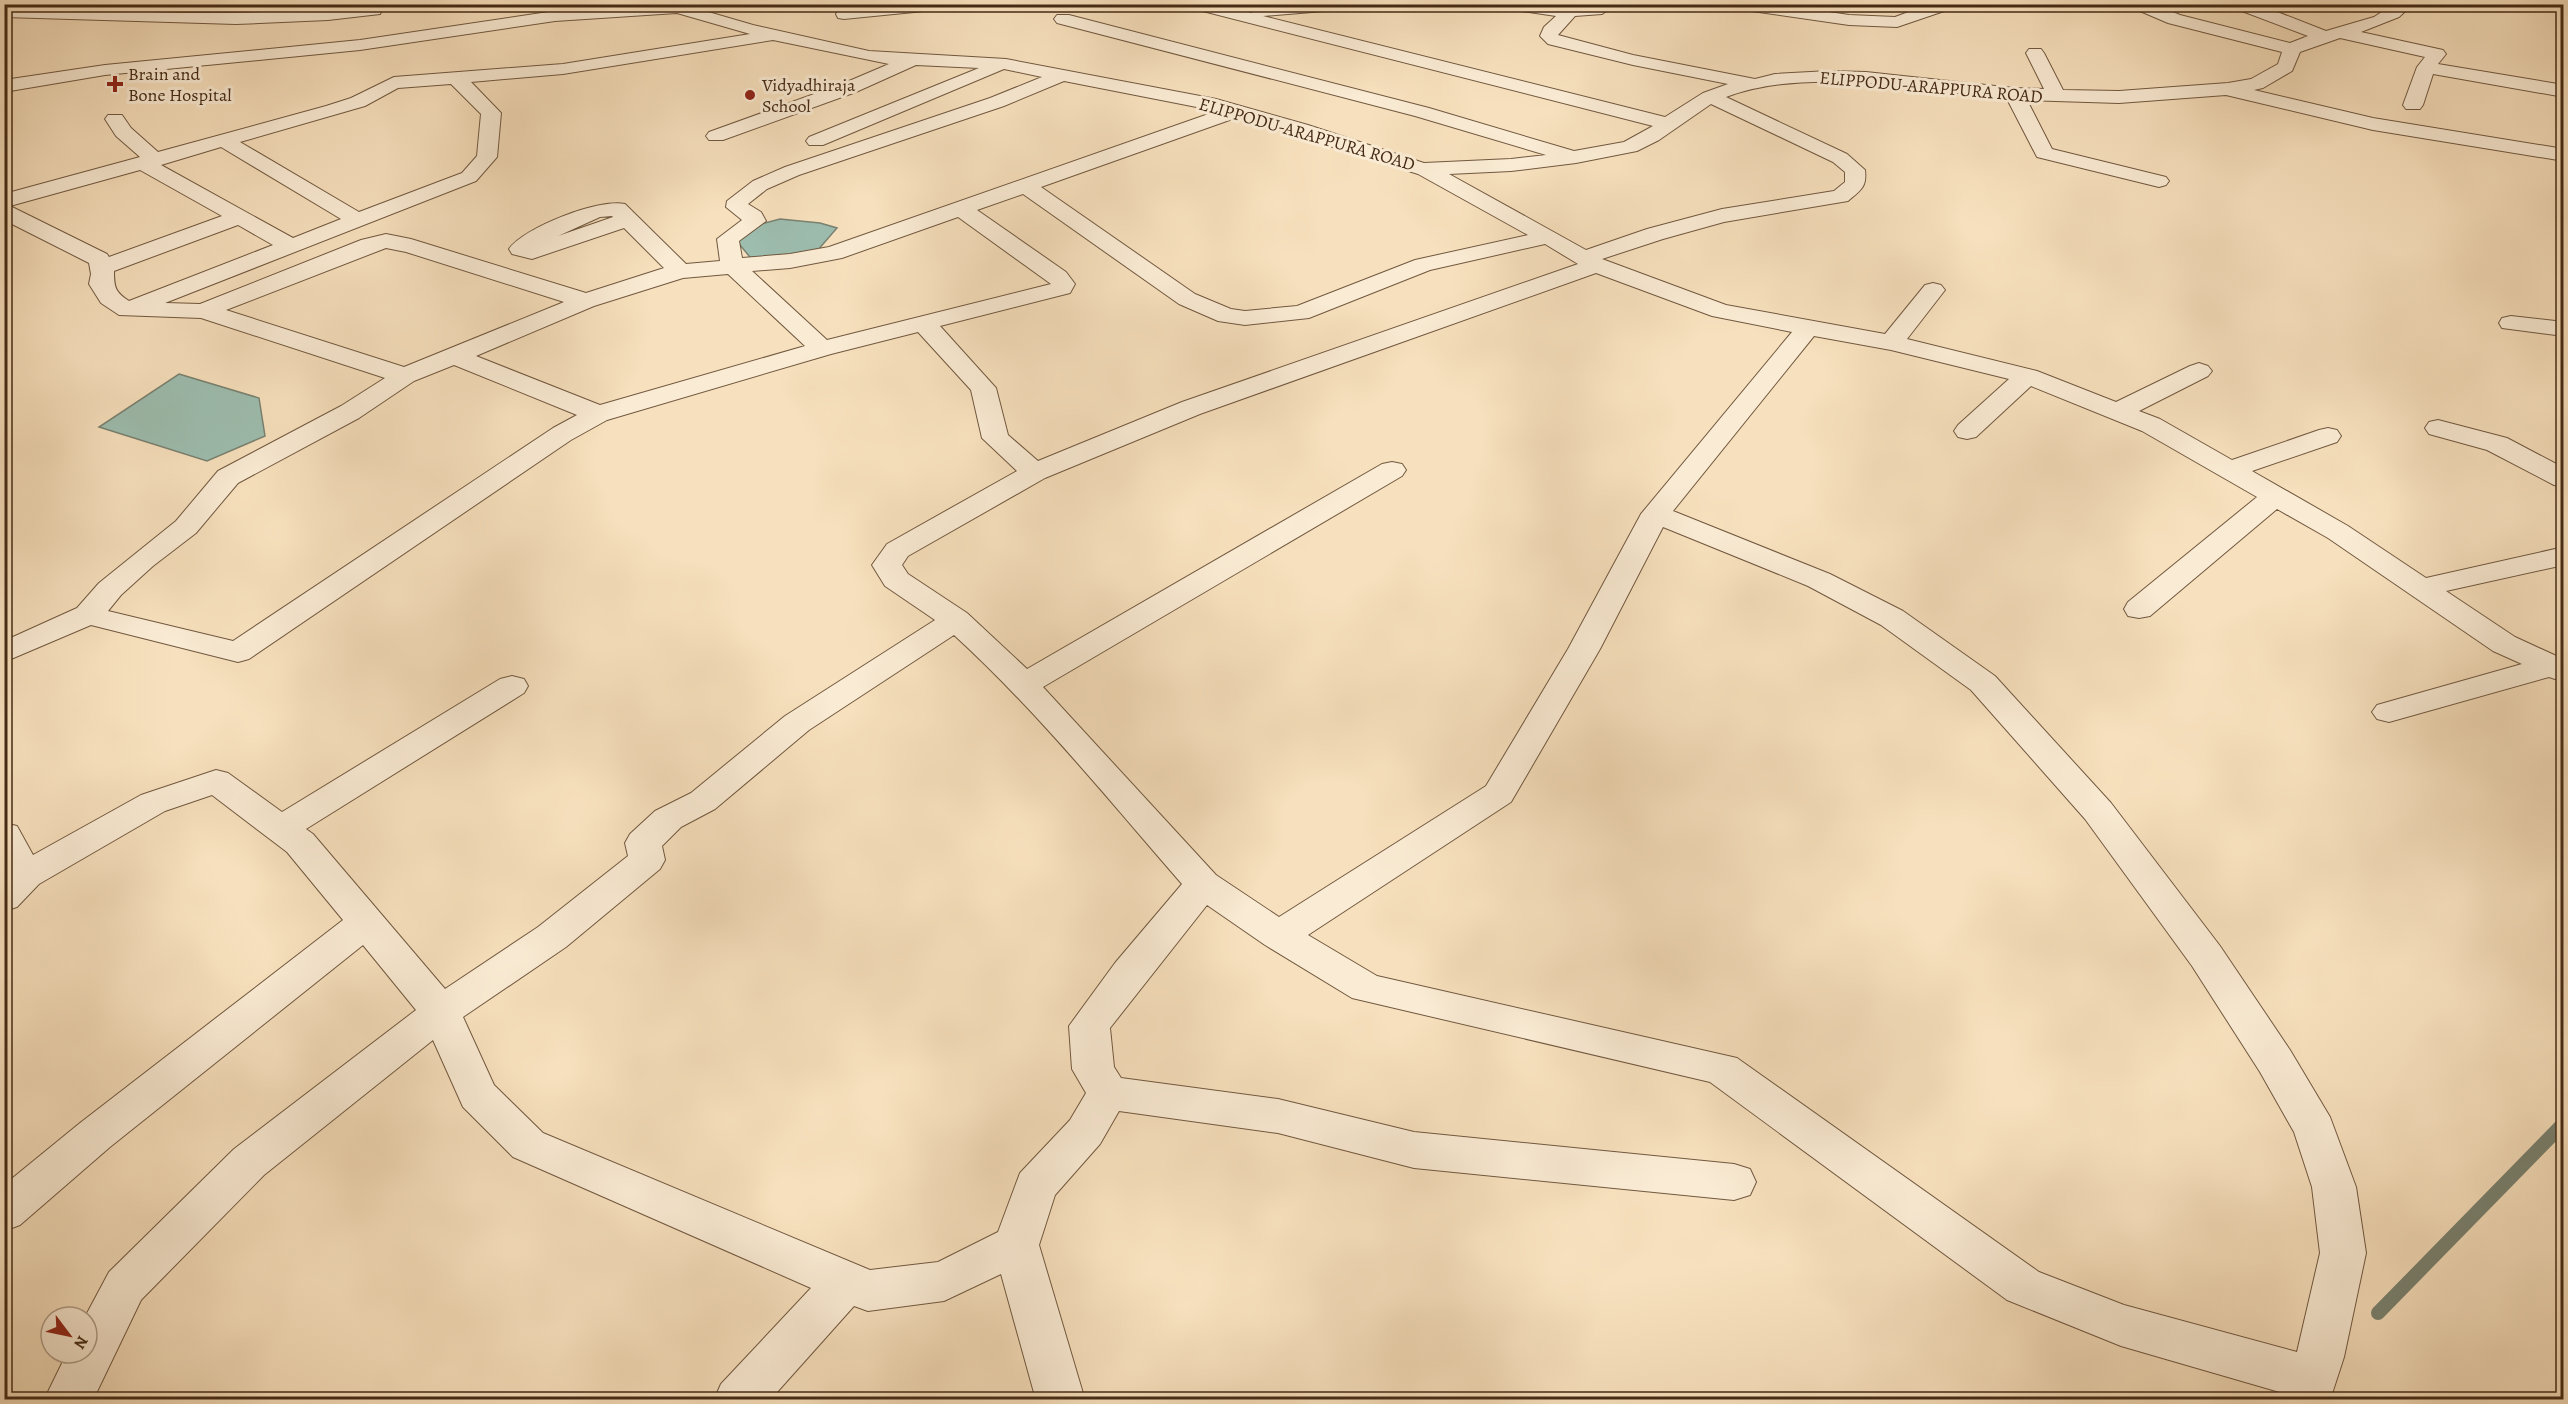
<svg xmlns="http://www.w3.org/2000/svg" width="2568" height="1404" font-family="Alegreya,serif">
  <rect width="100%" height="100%" fill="#f7e0bd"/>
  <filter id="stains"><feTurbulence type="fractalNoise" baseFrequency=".00333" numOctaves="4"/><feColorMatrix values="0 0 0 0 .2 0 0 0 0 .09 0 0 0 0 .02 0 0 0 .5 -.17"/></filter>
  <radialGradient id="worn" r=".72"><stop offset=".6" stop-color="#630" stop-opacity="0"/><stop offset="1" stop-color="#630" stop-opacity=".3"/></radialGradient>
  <g fill="#9dbdaf" stroke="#798271" stroke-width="1.5">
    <polygon points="780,219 820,223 837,228 817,251 754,262 735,239 754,226"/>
    <polygon points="179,374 259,398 265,436 207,461 99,427"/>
  </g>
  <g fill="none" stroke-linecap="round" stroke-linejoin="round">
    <polyline stroke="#798271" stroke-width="14" points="2378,1313 2564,1123"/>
    <g stroke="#71583f" stroke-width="2">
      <g id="minor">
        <path d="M659,4H707L708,7L705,11L753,25L869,51L1006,59L1216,99L1308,125L1424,163L1511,159L1546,155L1415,116L1057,23L1054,19L1057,15H1069L1429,108L1574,151L1624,142L1653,126L1191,8L1189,4H1219L1252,13L1253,7L1259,6L1356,4L1348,9L1263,16L1665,117L1703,93L1728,84L1633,65L1548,44L1540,36L1544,27L1556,16L1508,9L1500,4H1616L1602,14L1575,16L1558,35L1633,55L1755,79L1775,74L1829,71L1866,72L2014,88L2044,89L2026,53L2029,49H2041L2044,53L2063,90L2119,91L2228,83L2251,79L2278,64L2282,52L2168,23L2133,8L2131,4H2154L2180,15L2290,43L2308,36L2234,8L2232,4H2257L2326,31L2374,17L2394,4H2413L2399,17L2361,32L2443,50L2446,54L2438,64L2564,85V97L2433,74L2423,105L2420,109H2406L2403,105L2417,67L2425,57L2340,38L2300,52L2292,71L2263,88L2254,90L2373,118L2564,149V161L2373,130L2226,95L2119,103L2027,100L2052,149L2166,177L2169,181L2166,185L2159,187L2037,157L2007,99C1923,90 1807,66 1726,97L1847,154L1865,170C1867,187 1861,190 1848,201L1724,222L1663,239L1602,259L1726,305L1885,334L1925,285L1933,283L1941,285L1945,290L1907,339L2037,371L2116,402L2190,366L2199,363L2208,366L2212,371L2208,376L2139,411L2160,419L2232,460L2319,430L2328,428L2337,430L2341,436L2337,442L2252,471L2348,526L2426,578L2564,547V565L2446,591L2515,637L2563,659L2564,682L2549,677L2389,722L2377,719L2372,712L2377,705L2522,664L2493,651L2328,538L2277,509L2150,616L2139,618L2128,616L2124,609L2128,602L2257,497L2142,431L2031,386L1976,437L1967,439L1958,437L1954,431L1958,425L2009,379L1891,350L1814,336L1673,511L1830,574L1903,611L1995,676L2111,803L2220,946L2290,1050L2330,1117L2356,1187L2366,1253L2344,1357L2330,1400H2282L2283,1393L2121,1346L2007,1300L1710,1082L1352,998L1265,945L1207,905L1110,1028L1114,1067L1121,1078L1278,1099L1414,1132L1734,1164L1750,1169L1756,1182L1750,1195L1734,1200L1414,1168L1278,1133L1119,1111L1100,1144L1055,1195L1039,1245L1085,1400H1036L1001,1274L944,1301L868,1311L854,1306L770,1400H714L721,1384L811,1288L513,1157L463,1107L433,1040L264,1175L141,1300L93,1400H44L67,1353H87V1317H85L109,1272L234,1149L416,1010L363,945L110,1147L20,1225L4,1231V1185L80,1123L343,920L287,852L212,795L165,811L39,884L17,907L4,911V823L17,826L33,855L141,795L216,770L228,773L282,812L500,679L512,676L524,679L528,686L524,693L306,829L313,834L445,989L538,927L628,856L625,843L630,834L655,811L691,793L785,716L935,620L885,586L872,565L887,544L1017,471L982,438L971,390L918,332L831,354L607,420L571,440L249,659L238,662L91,625L4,662V641L77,608L99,583L176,521L218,471L341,406L385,378L201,318L119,315L101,303L89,284L91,274L89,263L4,220V194L140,157L116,136L105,119L108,115H122L131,128L158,152L326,106L351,98L394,77L563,64L750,34L677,13L555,21L360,50L105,75L4,92V80L105,65L360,40L555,11ZM773,40L889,64L842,84L709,132L706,136L709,140H723L856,92L916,65L979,68L809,137L806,141L809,145H823L1004,69L1042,77L990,98L785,167L753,181L727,201L726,207L742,220L717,239L720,261L686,264L625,204C599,198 523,228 509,249L512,254L532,259L624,228L664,268L586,293L411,239L386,234L361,240L200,304L165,303L476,181L497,157L501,113L471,82L563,74ZM1064,81L1217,111L829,247L790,254L742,258L739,241L766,221L761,212L748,204L767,189L799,175L1004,106ZM451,84L481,114L477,156L462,173L359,212L240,142L365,106L398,88ZM1711,104L1833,162L1845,172V182L1834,191L1722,209L1647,229L1586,250L1449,174L1511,171L1576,163L1637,151L1659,140ZM1238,117L1418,174L1528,235L1415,260L1297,306L1245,311L1231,309L1195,294L1041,187ZM221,147L341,219L293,238L161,165ZM140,170L222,216L109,257L107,254L10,206ZM1023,194L1179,304L1218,321L1245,325L1309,318L1430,270L1545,244L1578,264L1182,402L1038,461L1008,435L996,388L940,326L1070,293L1075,284L1066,272L977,210ZM612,216L613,217L558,236L600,217ZM958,217L1051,284L827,340L752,271L790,268L842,258ZM238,225L273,245L129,301C115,292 114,287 114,271ZM386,248L406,252L564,302L404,367L226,310ZM1596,273L1712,316L1792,332L1641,514L1568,649L1486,786L1279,917L1216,875L1043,687L1402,476L1406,470L1402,464L1392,462L1382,464L1027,669L967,613L908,574L902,565L908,556L1045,478L1200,414ZM728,274L805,346L600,405L476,356L594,306L683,278ZM454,365L577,415L553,428L233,641L108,611L121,595L153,566L196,533L238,483L359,418L414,381ZM1663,527L1808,586L1881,625L1971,690L2085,819L2192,966L2260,1072L2294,1132L2312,1187L2320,1253L2297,1352L2124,1305L2039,1272L1737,1058L1377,976L1308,935L1511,802L1600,649ZM954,635C1037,711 1108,799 1182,884L1115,963L1069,1026L1072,1069L1086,1093L1070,1120L1020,1173L998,1232L938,1262L870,1270L543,1133L494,1085L463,1017L566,947L660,869L665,860L662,846L681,827L715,809L809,730Z"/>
        <polygon points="888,4 952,4 944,9 844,19 838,18 836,14 838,10 844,9"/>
        <polygon points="1730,4 1777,4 1849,15 1895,17 1930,4 1955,4 1953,8 1897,27 1849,25 1738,9"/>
        <path d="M374,5L380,6L382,10L380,14L328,20L236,24L4,17V7C128,12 251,18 374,5Z"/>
        <polygon points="2511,316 2564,322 2564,336 2502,328 2499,323 2502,318"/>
        <polygon points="2438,420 2507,438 2564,468 2564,487 2554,485 2487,450 2429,434 2425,428 2429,422"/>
      </g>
    </g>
    <use href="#minor" fill="#faebd4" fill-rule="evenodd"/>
  </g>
  <g fill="#8f2418" stroke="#faebd4" stroke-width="2">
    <path d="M112 75h6v6h6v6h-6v6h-6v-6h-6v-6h6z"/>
    <circle cx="750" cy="95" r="6"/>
  </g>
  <g text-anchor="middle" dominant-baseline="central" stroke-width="6" stroke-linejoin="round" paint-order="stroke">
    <g font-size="18" fill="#442a15" stroke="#faebd4" text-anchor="start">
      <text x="128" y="74">Brain and<tspan x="128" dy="21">Bone Hospital</tspan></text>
      <text x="762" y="85">Vidyadhiraja<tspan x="762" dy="21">School</tspan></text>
    </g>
    <g font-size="18" fill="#442a15" stroke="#faebd4">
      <text transform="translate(1931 87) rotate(5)">ELIPPODU-ARAPPURA ROAD</text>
      <text transform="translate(1307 134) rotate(16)">ELIPPODU-ARAPPURA ROAD</text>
    </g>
  </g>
  <rect width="2568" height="1404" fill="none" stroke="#f7e0bd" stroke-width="24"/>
  <rect x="6" y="6" width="2556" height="1392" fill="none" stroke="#442a15" stroke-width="3"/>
  <rect x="12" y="12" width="2544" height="1380" fill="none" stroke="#442a15" stroke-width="1.5"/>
  <g transform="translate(69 1335) rotate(122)"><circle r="28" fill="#faebd4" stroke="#b19e88" stroke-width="1.5"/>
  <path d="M0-4.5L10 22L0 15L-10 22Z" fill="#8f2418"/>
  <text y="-9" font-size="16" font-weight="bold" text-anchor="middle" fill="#442a15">N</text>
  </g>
  <rect width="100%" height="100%" filter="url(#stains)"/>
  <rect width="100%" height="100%" fill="url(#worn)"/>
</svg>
